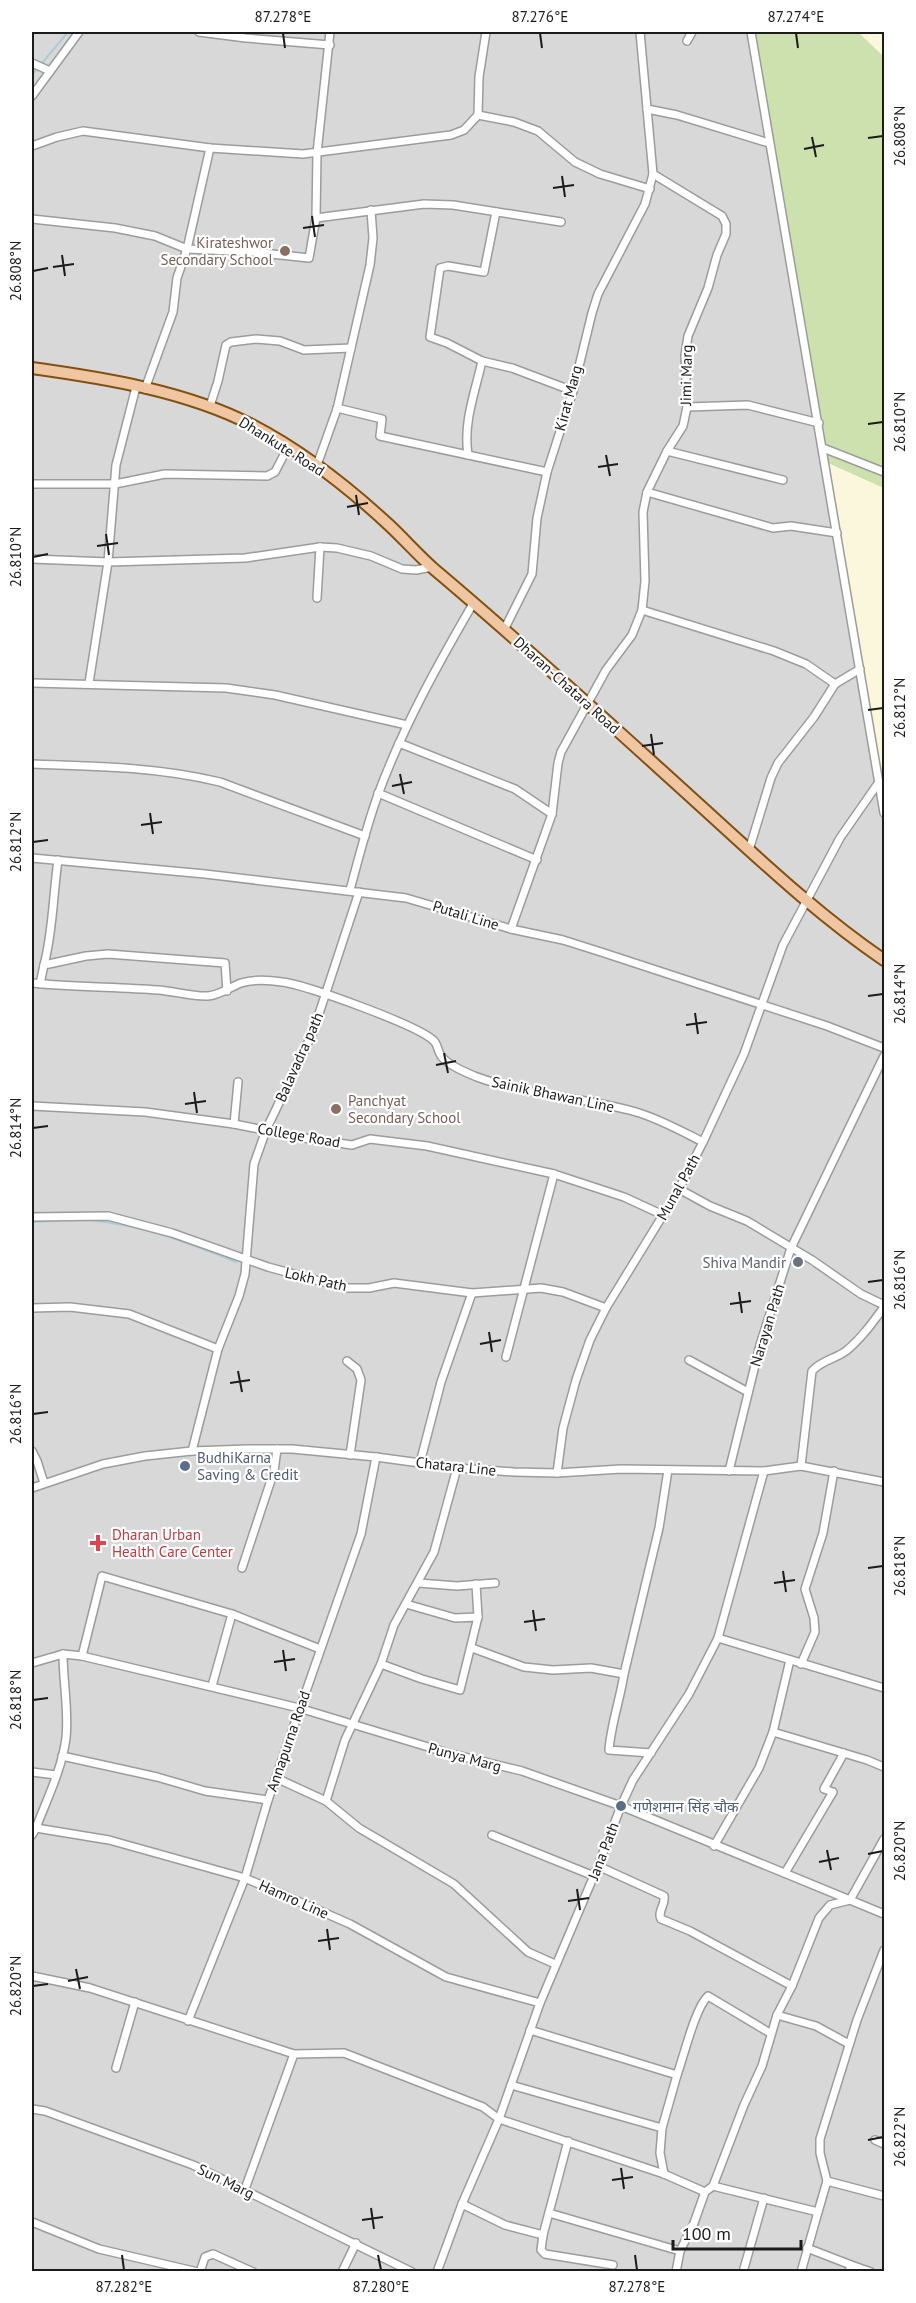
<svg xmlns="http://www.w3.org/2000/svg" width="916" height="2303" font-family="'PT Sans','Noto Sans Devanagari',sans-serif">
  <rect width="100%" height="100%" fill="#ece7e2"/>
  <polygon fill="#d9d8d8" points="32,32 751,32 884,813 884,2271 32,2272"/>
  <g fill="#fbf7dc">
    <polygon points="858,32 884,32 884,57"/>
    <polygon points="826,462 884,488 884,813"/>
  </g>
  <polygon fill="#cce1ad" points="751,32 858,32 884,57 884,488 826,462"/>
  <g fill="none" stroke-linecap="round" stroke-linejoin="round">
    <g stroke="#a7cfd5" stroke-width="2">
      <polyline points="32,75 68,32"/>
      <path d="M32,1222C50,1221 69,1219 88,1220C139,1224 189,1243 236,1262"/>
    </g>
    <g stroke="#9c9c9c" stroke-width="10">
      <g id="minor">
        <polyline points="199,32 246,38 330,45"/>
        <polyline points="751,32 884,813"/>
        <polyline points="687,41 692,32"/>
        <polyline points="32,63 50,71"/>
        <polyline points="32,96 79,32"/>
        <polyline points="647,109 677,115 769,143"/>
        <polyline points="478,115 514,122 538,131 575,162 600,174 650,189"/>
        <polyline points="32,146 57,137 83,131 210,148 303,154 451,135 464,130 478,115 479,77 486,32"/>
        <polyline points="496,212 484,272 448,266 440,268 430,337 447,343 482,361 512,368 573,391"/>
        <polyline points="316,218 424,204 453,205 561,222"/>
        <polyline points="32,219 115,228 155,236 187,249 253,252 309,258 316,218 317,153 330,32"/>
        <polyline points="145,389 173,312 177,278 187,249 210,148"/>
        <polyline points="210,406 218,381 226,345 231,342 256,339 280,341 304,350 351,348"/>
        <polyline points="687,407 748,405 819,423"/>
        <polyline points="337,408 382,419 380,436 547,472"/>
        <polyline points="823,448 884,472"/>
        <polyline points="667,451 783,480"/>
        <path d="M468,455C463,422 475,393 482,361"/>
        <polyline points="317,465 337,409 370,265 373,238 371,210"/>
        <polyline points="32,484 115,484 165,474 267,476 275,472 288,447"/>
        <polyline points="647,492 773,528 791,526 837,533"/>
        <polyline points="32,559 108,562 245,558 320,547 337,548 371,556 402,569 416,570 432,567"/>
        <polyline points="317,598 320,547"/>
        <polyline points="642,610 774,651 806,664 835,684"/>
        <polyline points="505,628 532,574 537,518 547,472 573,391 592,313 598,294 645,204 653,174"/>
        <polyline points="32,683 226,688 275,695 407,725"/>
        <polyline points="89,683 108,562 116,465 136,387"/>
        <polyline points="399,743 515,789 552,814"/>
        <path d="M32,764C95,766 158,767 220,782L365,836"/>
        <polyline points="378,793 537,860"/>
        <polyline points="749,850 771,778 778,763 814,717 835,684 860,669"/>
        <polyline points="32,858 205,874 406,898 511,929 563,940 601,952 827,1026 884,1048"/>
        <path d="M350,890C359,857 367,824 379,792C404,725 438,664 474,602"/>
        <polyline points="511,929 552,814 558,763 561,752 606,670 632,635 642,610 645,581 643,512 647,492 667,451 683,426 687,407 685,355 688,336 708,288 717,255 726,234 726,224 722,216 653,174 640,32"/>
        <path d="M44,965C53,931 53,895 58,860"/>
        <path d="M32,983C74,987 116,987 158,990C173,991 194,997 208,996C220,995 230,987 241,983C254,979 269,980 282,982C304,984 420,1026 434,1041C438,1045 438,1053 442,1057C449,1066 467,1073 477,1077C528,1096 584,1097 636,1112C660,1119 681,1131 703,1142"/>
        <polyline points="40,984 44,965 86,956 108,954 225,963 227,991"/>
        <polyline points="32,1106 145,1112 234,1124 310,1139 352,1145 370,1139 427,1146 554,1174 624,1197 663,1215"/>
        <polyline points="234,1124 238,1082"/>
        <polyline points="679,1189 710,1206 747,1221 812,1260 861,1294 884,1305"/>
        <polyline points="32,1217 108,1216 172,1233 268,1267 345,1288 369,1288 394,1283 472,1293 541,1288 563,1292 606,1308"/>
        <polyline points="32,1308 70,1307 129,1314 218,1349"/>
        <polyline points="506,1357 554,1174"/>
        <polyline points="689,1360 748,1392"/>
        <polyline points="347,1361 357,1369 361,1380 350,1455"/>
        <polyline points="32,1451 37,1461 44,1483"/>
        <polyline points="192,1451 218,1349 239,1296 245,1274 254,1164 266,1130 313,1032 359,892"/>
        <polyline points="420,1463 441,1382 472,1293"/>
        <path d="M801,1466L812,1371C822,1360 835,1359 846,1351C861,1339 873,1322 884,1307"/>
        <polyline points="729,1471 760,1345 791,1248 884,1056"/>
        <polyline points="557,1473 563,1428 576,1380 590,1340 606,1308 679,1189 703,1142 744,1054 783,945 840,838 879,782"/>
        <polyline points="32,1488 103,1464 145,1456 192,1451 248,1449 292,1449 376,1457 457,1468 514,1472 557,1473 621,1469 764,1471 801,1466 884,1482"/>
        <polyline points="242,1568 274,1471 277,1449"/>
        <polyline points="419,1583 457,1586 495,1583"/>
        <polyline points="476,1584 478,1617"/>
        <polyline points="718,1638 884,1688"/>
        <polyline points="472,1648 524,1667 553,1670 591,1668 624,1674 659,1528 668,1470"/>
        <polyline points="82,1656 102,1576 232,1614 320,1649"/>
        <polyline points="32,1663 63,1654 82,1656 299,1708 448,1753 522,1771 621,1806 884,1914"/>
        <polyline points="381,1664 422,1679 460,1690 478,1617 455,1618 406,1604"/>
        <polyline points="801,1664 815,1632 814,1618 805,1589 823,1533 834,1471"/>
        <path d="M624,1674C620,1700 611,1724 609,1750L651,1753"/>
        <polyline points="212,1686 232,1614"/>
        <polyline points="773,1732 867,1760 884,1767"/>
        <polyline points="62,1756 157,1777 205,1791 268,1800"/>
        <polyline points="32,1772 56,1775"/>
        <polyline points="276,1778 326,1801 359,1828 454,1884 528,1952 555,1964"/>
        <polyline points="326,1801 345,1740 381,1664 394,1625 434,1552 457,1468"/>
        <polyline points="36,1828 109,1840 245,1878 350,1924 446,1977 540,2003"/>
        <path d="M32,1835L36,1828C47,1799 62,1769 66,1738C69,1711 63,1682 63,1654"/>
        <polyline points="492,1835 594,1876"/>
        <polyline points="714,1846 759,1768 773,1732 790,1660"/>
        <path d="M598,1866L664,1896C666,1904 657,1912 661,1919L690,1931L792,1986"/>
        <polyline points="785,1873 833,1792 824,1789 844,1753"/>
        <polyline points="32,1976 90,1988 294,2054 344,2053 483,2107 499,2119 664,2174 705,2192"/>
        <polyline points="777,2015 816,2026 849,2044"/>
        <polyline points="188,2021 245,1878 268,1800 361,1534 376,1457"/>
        <polyline points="116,2068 135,2002"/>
        <path d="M677,2075C684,2056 695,2008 708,1996L770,2033"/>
        <polyline points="511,2085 662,2128 677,2075 530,2030"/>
        <polyline points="32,2109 45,2111 193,2165 412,2272"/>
        <polyline points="662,2128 660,2153 664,2174"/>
        <polyline points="875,2140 884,2144"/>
        <polyline points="827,2181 820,2153 820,2139 857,2020 884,1950"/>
        <polyline points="713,2186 818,2212 827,2181 884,2196"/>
        <polyline points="245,2189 294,2054"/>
        <polyline points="462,2204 505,2225 543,2235 568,2141"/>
        <polyline points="549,2213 680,2251"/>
        <polyline points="32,2222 99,2249 198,2272"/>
        <polyline points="543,2235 541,2250 545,2254 613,2265"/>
        <polyline points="807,2248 851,2265"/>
        <polyline points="200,2272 205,2257 213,2254 253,2272"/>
        <polyline points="342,2272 356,2243"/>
        <polyline points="437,2272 462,2204 499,2119 540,2003 598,1866 621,1806 633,1780 689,1694 718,1638 764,1471"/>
        <polyline points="676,2272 680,2251 694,2223 705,2192 713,2186 744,2105 762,2066 777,2015 792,1986 819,1918 830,1905 850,1900 884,1839"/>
        <polyline points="743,2272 764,2198"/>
        <polyline points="801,2272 818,2212"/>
        <polyline points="849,2272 851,2265 871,2272"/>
      </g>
    </g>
    <g stroke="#825010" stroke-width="14">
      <path id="primary" d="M32,368C104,378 186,391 252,425C302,451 348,487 389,525C405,540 419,556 435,570C523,644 608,722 693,799C755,855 815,913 884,960"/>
    </g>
    <use href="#minor" stroke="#fff" stroke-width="7"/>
    <use href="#primary" stroke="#f0c6a2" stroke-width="10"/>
  </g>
  <path fill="none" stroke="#1b1b1b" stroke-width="2" d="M283,33L285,48M540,33L542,48M796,33L798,48M812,137L816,157M868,138L883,136M804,149L824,145M562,176L565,197M553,188L574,185M312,216L315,237M303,228L324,225M62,255L65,276M53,267L74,264M33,271L48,268M868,424L883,422M606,455L610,476M598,467L618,464M356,495L359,515M347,507L368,503M106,534L109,555M97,546L118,543M33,557L48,554M868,710L883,708M651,734L654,755M642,746L663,743M400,774L404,794M392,786L412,782M150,813L153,834M141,825L162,822M33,842L48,840M868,996L883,994M695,1013L698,1034M686,1025L707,1022M444,1053L448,1073M436,1065L456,1061M194,1092L197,1113M185,1104L206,1101M33,1128L48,1126M868,1282L883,1280M739,1292L742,1313M730,1304L751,1301M489,1332L492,1352M480,1344L501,1340M238,1371L242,1392M230,1383L250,1380M33,1414L48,1412M868,1568L883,1566M783,1571L786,1592M774,1583L795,1580M533,1610L536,1631M524,1622L545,1619M283,1650L286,1671M274,1662L295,1659M33,1700L48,1698M827,1850L831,1870M868,1854L883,1851M819,1862L839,1858M577,1889L580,1910M568,1901L589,1898M327,1929L330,1950M318,1941L339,1938M76,1969L80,1989M68,1981L88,1977M33,1986L48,1984M868,2140L883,2137M621,2168L624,2189M612,2180L633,2177M371,2208L374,2229M362,2220L383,2217M122,2255L124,2270M378,2255L381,2270M635,2255L637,2270"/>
  <g fill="#8d6e63" stroke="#fff" stroke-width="2">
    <circle cx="285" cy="251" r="6"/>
    <circle cx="336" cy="1109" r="6"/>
  </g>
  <circle fill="#6b7280" stroke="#fff" stroke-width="2" cx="798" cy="1262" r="6"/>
  <g fill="#5c6f8a" stroke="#fff" stroke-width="2">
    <circle cx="185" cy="1466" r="6"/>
    <circle cx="621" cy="1806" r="6"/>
  </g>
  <path fill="#e0444e" stroke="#fff" stroke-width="2" d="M95 1534h6v6h6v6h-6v6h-6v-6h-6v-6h6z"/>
  <g text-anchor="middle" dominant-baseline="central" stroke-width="4.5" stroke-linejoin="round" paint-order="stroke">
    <g font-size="15" fill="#785e54" stroke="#fff" text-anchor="end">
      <text x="273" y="242">Kirateshwor<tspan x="273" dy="17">Secondary School</tspan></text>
      <text x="348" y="1100" text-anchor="start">Panchyat<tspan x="348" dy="17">Secondary School</tspan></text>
    </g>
    <g font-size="15" fill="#1b1b1b" stroke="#fff">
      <text transform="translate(686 375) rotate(-89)">Jimi Marg</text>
      <text transform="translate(568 398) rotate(-75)">Kirat Marg</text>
      <text transform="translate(282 446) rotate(32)">Dhankute Road</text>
      <text transform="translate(567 685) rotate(42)">Dharan-Chatara Road</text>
      <text transform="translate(466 915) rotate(17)">Putali Line</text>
      <text transform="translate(299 1057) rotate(-66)">Balavadra path</text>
      <text transform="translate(553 1094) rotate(12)">Sainik Bhawan Line</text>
      <text transform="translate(299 1135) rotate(10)">College Road</text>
      <text transform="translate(678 1187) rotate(-61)">Munal Path</text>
      <text transform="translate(316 1279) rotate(13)">Lokh Path</text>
      <text transform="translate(767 1325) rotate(-73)">Narayan Path</text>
      <text transform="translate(456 1466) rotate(6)">Chatara Line</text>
      <text transform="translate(288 1741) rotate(-71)">Annapurna Road</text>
      <text transform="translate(465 1757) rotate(15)">Punya Marg</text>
      <text transform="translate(603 1851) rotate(-69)">Jana Path</text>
      <text transform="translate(294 1899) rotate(24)">Hamro Line</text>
      <text transform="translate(226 2181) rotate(26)">Sun Marg</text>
    </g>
    <g font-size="15" fill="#5b616d" stroke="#fff" text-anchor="end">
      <text x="786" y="1262">Shiva Mandir</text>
    </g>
    <g font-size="15" fill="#4e5e75" stroke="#fff" text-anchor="start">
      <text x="197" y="1457">BudhiKarna<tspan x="197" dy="17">Saving &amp; Credit</tspan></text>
      <text x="633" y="1806">गणेशमान सिंह चौक</text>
    </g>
    <g font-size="15" fill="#be3a42" stroke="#fff" text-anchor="start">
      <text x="112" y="1534">Dharan Urban<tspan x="112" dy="17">Health Care Center</tspan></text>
    </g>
  </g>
  <rect width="916" height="2303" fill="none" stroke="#ffffff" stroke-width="66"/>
  <path d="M673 2240v9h128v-9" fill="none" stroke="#1b1b1b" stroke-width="3"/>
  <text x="682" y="2240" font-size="18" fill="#1b1b1b" stroke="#ffffff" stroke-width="4.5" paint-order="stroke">100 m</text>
  <rect x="33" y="33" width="850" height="2237" fill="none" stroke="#1b1b1b" stroke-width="2"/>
  <g font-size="15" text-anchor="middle" fill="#1b1b1b">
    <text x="283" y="22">87.278°E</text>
    <text x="540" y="22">87.276°E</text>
    <text x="796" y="22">87.274°E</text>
    <text transform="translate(900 136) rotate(-90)" y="5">26.808°N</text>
    <text transform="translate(16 271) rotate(-90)" y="5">26.808°N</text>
    <text transform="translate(900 422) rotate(-90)" y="5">26.810°N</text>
    <text transform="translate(16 557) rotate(-90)" y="5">26.810°N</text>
    <text transform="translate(900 708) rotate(-90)" y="5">26.812°N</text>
    <text transform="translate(16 842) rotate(-90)" y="5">26.812°N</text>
    <text transform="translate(900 994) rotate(-90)" y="5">26.814°N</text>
    <text transform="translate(16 1128) rotate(-90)" y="5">26.814°N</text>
    <text transform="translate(900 1280) rotate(-90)" y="5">26.816°N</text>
    <text transform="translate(16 1414) rotate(-90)" y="5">26.816°N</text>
    <text transform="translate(900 1566) rotate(-90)" y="5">26.818°N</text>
    <text transform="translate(16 1700) rotate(-90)" y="5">26.818°N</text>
    <text transform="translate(900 1851) rotate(-90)" y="5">26.820°N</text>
    <text transform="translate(16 1986) rotate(-90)" y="5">26.820°N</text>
    <text transform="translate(900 2137) rotate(-90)" y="5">26.822°N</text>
    <text x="124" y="2292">87.282°E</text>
    <text x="381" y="2292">87.280°E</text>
    <text x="637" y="2292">87.278°E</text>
  </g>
</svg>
